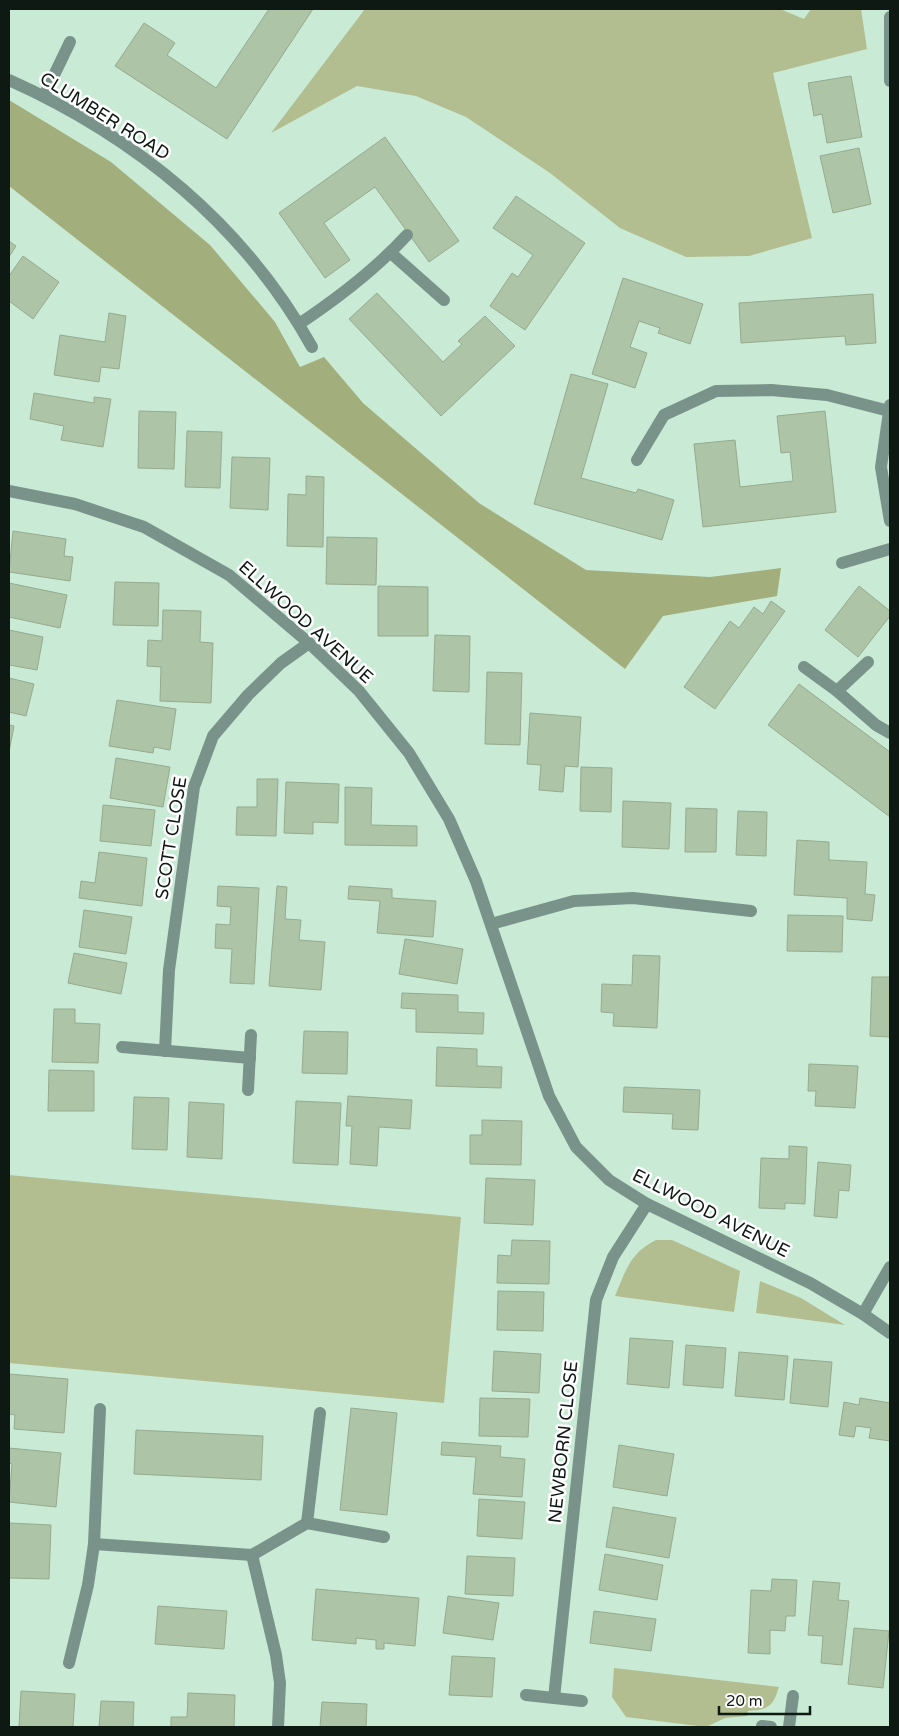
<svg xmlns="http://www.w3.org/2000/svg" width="899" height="1736" font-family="'Varela Round',sans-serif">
  <rect width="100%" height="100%" fill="#c9ebd5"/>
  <g fill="#b2bd90">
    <polygon points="365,9 780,9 804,19 811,9 861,9 867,49 773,73 812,238 749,256 686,257 620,228 550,173 466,117 416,96 357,86 271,133"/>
    <polygon points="9,1175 461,1217 444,1403 9,1363"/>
    <path d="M656,1240H672L740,1271L734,1312L615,1296C626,1270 630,1253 656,1240Z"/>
    <polygon points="760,1281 801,1298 845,1325 756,1313"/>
    <path d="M614,1668L779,1687C773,1706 769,1710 748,1711L747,1716L725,1718L706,1727L626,1717L612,1697Z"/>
  </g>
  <polygon fill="#a2ae7c" points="9,100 111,162 210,245 275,322 300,367 324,357 363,403 479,503 586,570 710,577 781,568 777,596 663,616 625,669 9,186"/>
  <g fill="#aec4a7" stroke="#95aa8e">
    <polygon points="269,9 313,9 227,139 115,66 144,23 175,43 167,55 216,88"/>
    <polygon points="851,76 862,137 827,143 822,114 814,116 808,83"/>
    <polygon points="385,137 459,241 429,262 375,187 324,223 350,260 325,278 279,213"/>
    <polygon points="859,148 871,204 833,213 820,156"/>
    <polygon points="516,196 585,243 525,330 490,306 512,273 518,277 533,255 493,228"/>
    <polygon points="9,241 16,246 9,257"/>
    <polygon points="23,256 59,282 33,319 9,301 9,276"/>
    <polygon points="623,278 703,304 690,344 658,333 660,328 639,321 630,347 647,353 635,388 592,374"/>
    <polygon points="377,293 443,362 462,344 458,341 485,316 515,346 441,416 349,319"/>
    <polygon points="873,294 876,343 846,345 845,336 741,343 739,303"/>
    <polygon points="109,313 126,316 119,369 101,367 99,382 54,375 60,335 105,342"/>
    <polygon points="571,374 608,384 581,478 636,493 638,489 674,500 662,540 534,504"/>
    <polygon points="34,393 94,403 94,397 111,399 103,447 61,440 64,426 30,419"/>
    <polygon points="139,411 176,412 174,469 138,468"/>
    <polygon points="825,411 836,512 703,527 694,444 735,440 740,487 793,481 790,452 781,453 777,416"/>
    <polygon points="187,431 222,432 220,488 185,487"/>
    <polygon points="232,457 270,458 268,510 230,508"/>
    <polygon points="306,476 324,477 323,547 287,546 288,494 306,495"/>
    <polygon points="13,531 66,539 64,556 73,557 70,581 9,572"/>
    <polygon points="327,537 377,538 376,585 326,584"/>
    <polygon points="115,582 159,583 158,626 113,625"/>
    <polygon points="9,583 67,595 60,628 9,617"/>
    <polygon points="378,586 428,587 428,636 378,636"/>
    <polygon points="859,586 890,611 890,616 858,657 825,630"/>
    <polygon points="771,601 785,611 715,709 684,687 730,621 739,628 754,607 763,614"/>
    <polygon points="163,610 201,611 200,642 213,643 211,703 160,701 161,667 147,666 148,640 162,641"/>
    <polygon points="9,630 43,637 37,670 9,665"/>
    <polygon points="435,635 470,636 469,692 433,691"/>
    <polygon points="487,672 522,673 520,745 485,744"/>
    <polygon points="9,678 34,684 26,716 9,712"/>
    <polygon points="799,684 890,752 890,817 768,725"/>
    <polygon points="117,700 176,709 170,750 154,747 153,753 109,746"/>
    <polygon points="530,713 581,717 578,767 565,766 563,792 539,790 541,765 527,764"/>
    <polygon points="9,725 14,726 9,752"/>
    <polygon points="116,758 170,767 163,807 110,798"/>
    <polygon points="581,767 612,768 611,812 580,811"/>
    <polygon points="257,779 278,779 276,836 236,835 237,807 257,807"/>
    <polygon points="286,782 339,784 338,823 313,822 313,834 284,833"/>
    <polygon points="345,787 372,788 371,825 417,826 417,846 345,845"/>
    <polygon points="623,801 671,803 669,849 622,847"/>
    <polygon points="103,805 155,810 151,846 100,841"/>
    <polygon points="686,808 717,809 716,852 685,852"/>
    <polygon points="738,811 767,812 766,856 736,855"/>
    <polygon points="797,840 829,842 829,860 867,862 865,894 875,895 872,921 847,919 847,898 794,895"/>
    <polygon points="99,852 147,858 142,906 79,898 81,881 95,883"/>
    <polygon points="218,886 259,888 254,984 230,983 232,949 215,948 216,924 230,925 231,907 217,906"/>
    <polygon points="277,886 287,887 285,919 301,920 299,940 325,942 321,990 269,986"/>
    <polygon points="349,886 392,889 392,898 436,901 433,937 377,933 380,901 348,899"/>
    <polygon points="84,910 132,917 126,954 79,947"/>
    <polygon points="788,915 843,916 842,952 787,951"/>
    <polygon points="405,939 463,949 457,984 399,974"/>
    <polygon points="74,953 127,963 121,994 68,983"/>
    <polygon points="633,955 660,956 657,1028 613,1026 614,1013 601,1012 602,984 632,985"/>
    <polygon points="872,977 890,977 890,1037 870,1036"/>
    <polygon points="402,993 458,995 458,1012 484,1013 483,1034 416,1032 416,1009 401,1008"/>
    <polygon points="54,1009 75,1009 75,1023 100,1024 98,1063 52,1062"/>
    <polygon points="304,1031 348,1032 347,1074 302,1073"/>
    <polygon points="437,1047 477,1049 477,1066 502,1067 501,1088 436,1086"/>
    <polygon points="809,1064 858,1066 855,1108 815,1106 816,1091 808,1091"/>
    <polygon points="49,1070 94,1071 94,1111 48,1111"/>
    <polygon points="624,1087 700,1090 698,1130 672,1129 673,1114 623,1112"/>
    <polygon points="348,1096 412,1100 410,1129 379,1127 377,1166 350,1164 352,1126 346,1126"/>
    <polygon points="134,1097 169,1098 167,1150 132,1149"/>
    <polygon points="296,1101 341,1103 338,1165 293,1163"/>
    <polygon points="189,1102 224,1104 222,1159 187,1157"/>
    <polygon points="482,1120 522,1121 521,1165 470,1164 470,1135 482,1135"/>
    <polygon points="789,1146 807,1147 805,1204 785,1203 785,1209 759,1208 761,1158 789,1159"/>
    <polygon points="818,1162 851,1165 849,1191 839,1190 837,1218 814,1216"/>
    <polygon points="486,1178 535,1180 533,1225 484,1223"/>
    <polygon points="512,1240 550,1241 549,1284 497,1283 498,1255 511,1256"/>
    <polygon points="498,1291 544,1292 543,1331 497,1330"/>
    <polygon points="630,1338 673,1341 669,1388 627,1384"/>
    <polygon points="686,1345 726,1348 723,1388 683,1385"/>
    <polygon points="494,1351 541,1354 539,1393 492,1391"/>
    <polygon points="739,1352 788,1356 784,1400 735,1396"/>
    <polygon points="794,1359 832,1362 828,1407 790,1403"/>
    <polygon points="9,1374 68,1379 64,1433 14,1429 15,1415 9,1414"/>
    <polygon points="480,1398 530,1399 528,1437 479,1436"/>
    <polygon points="860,1398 890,1403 890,1441 869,1438 871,1428 856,1426 854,1437 839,1435 844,1402 859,1405"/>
    <polygon points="351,1408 397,1413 387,1515 340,1510"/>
    <polygon points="136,1430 263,1436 261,1480 134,1474"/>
    <polygon points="442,1442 501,1446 500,1457 525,1459 522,1497 473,1494 476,1457 441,1455"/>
    <polygon points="619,1445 674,1454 667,1496 613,1487"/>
    <polygon points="9,1448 61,1453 56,1507 9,1502 12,1464 9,1463"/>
    <polygon points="479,1499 525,1502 522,1539 477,1536"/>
    <polygon points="613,1507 676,1518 669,1558 606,1547"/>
    <polygon points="9,1523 51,1525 49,1579 9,1578"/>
    <polygon points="605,1554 663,1565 657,1600 599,1590"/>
    <polygon points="467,1556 515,1558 513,1596 465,1594"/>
    <polygon points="772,1579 797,1580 795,1616 786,1616 785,1631 770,1630 770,1654 748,1653 751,1590 771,1591"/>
    <polygon points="813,1581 840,1583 838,1600 849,1601 842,1665 821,1663 823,1636 808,1635"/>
    <polygon points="316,1589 419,1598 415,1646 384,1643 384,1649 376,1649 376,1640 356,1638 356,1644 312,1640"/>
    <polygon points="448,1596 499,1603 493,1640 443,1633"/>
    <polygon points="158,1606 227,1611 224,1649 155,1644"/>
    <polygon points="594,1611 656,1619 651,1651 590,1643"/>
    <polygon points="854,1628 889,1631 883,1688 848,1684"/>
    <polygon points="452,1656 495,1658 492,1697 449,1695"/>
    <polygon points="21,1691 75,1694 73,1727 19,1727"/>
    <polygon points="188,1693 235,1695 234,1727 171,1727 171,1717 187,1717"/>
    <polygon points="101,1701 134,1702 133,1727 99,1727"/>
    <polygon points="322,1702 367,1704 366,1727 320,1727"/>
  </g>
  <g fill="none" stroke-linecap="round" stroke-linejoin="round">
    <g stroke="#79938b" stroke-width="12">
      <polyline points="890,17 890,81"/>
      <path d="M9,80C136,137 244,225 312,347"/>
      <polyline points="44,96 70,42"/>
      <polyline points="391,253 444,300"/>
      <path d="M299,324C338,298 375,270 407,235"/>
      <polyline points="890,405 881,467 890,521"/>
      <polyline points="637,460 664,415 716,391 771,390 827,395 889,411"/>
      <polyline points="9,491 75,504 144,527 229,575 309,643 359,691 409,753 449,819 476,881 549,1096 576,1147 609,1180 647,1204 810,1283 863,1314 890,1333"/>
      <polyline points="842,563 890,549"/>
      <polyline points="804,667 837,691 868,662"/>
      <polyline points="837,691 876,725 890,733"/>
      <polyline points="491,924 574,901 633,898 751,911"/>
      <polyline points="122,1047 250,1058"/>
      <polyline points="165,1051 169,970 194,787 213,736 248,695 281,663 309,643"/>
      <polyline points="248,1090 251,1035"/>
      <polyline points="863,1314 890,1267"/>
      <polyline points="307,1523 384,1537"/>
      <polyline points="94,1544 252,1555 307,1523 320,1413"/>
      <polyline points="252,1555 276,1655 280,1683 278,1727"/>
      <polyline points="69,1663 88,1585 94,1544 100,1409"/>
      <polyline points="526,1695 582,1701"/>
      <polyline points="554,1698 596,1300 613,1257 647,1204"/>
      <polyline points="762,1726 771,1727"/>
      <polyline points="789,1727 793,1696"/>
    </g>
  </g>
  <g text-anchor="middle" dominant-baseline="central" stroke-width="5" stroke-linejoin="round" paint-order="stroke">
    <g font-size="18" fill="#0d1912" stroke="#fff">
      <text transform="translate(105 116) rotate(32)">CLUMBER ROAD</text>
      <text transform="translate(306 622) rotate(42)">ELLWOOD AVENUE</text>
      <text transform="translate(171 838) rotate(-81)">SCOTT CLOSE</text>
      <text transform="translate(711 1213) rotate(27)">ELLWOOD AVENUE</text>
      <text transform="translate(563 1442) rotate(-84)">NEWBORN CLOSE</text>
    </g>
  </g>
  <rect width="899" height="1736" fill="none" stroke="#0d1912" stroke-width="20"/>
  <path d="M719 1706v8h91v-8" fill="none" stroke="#0d1912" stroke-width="2.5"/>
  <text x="726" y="1706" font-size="15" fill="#0d1912" stroke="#ffffff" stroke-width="4" paint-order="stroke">20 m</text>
</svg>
